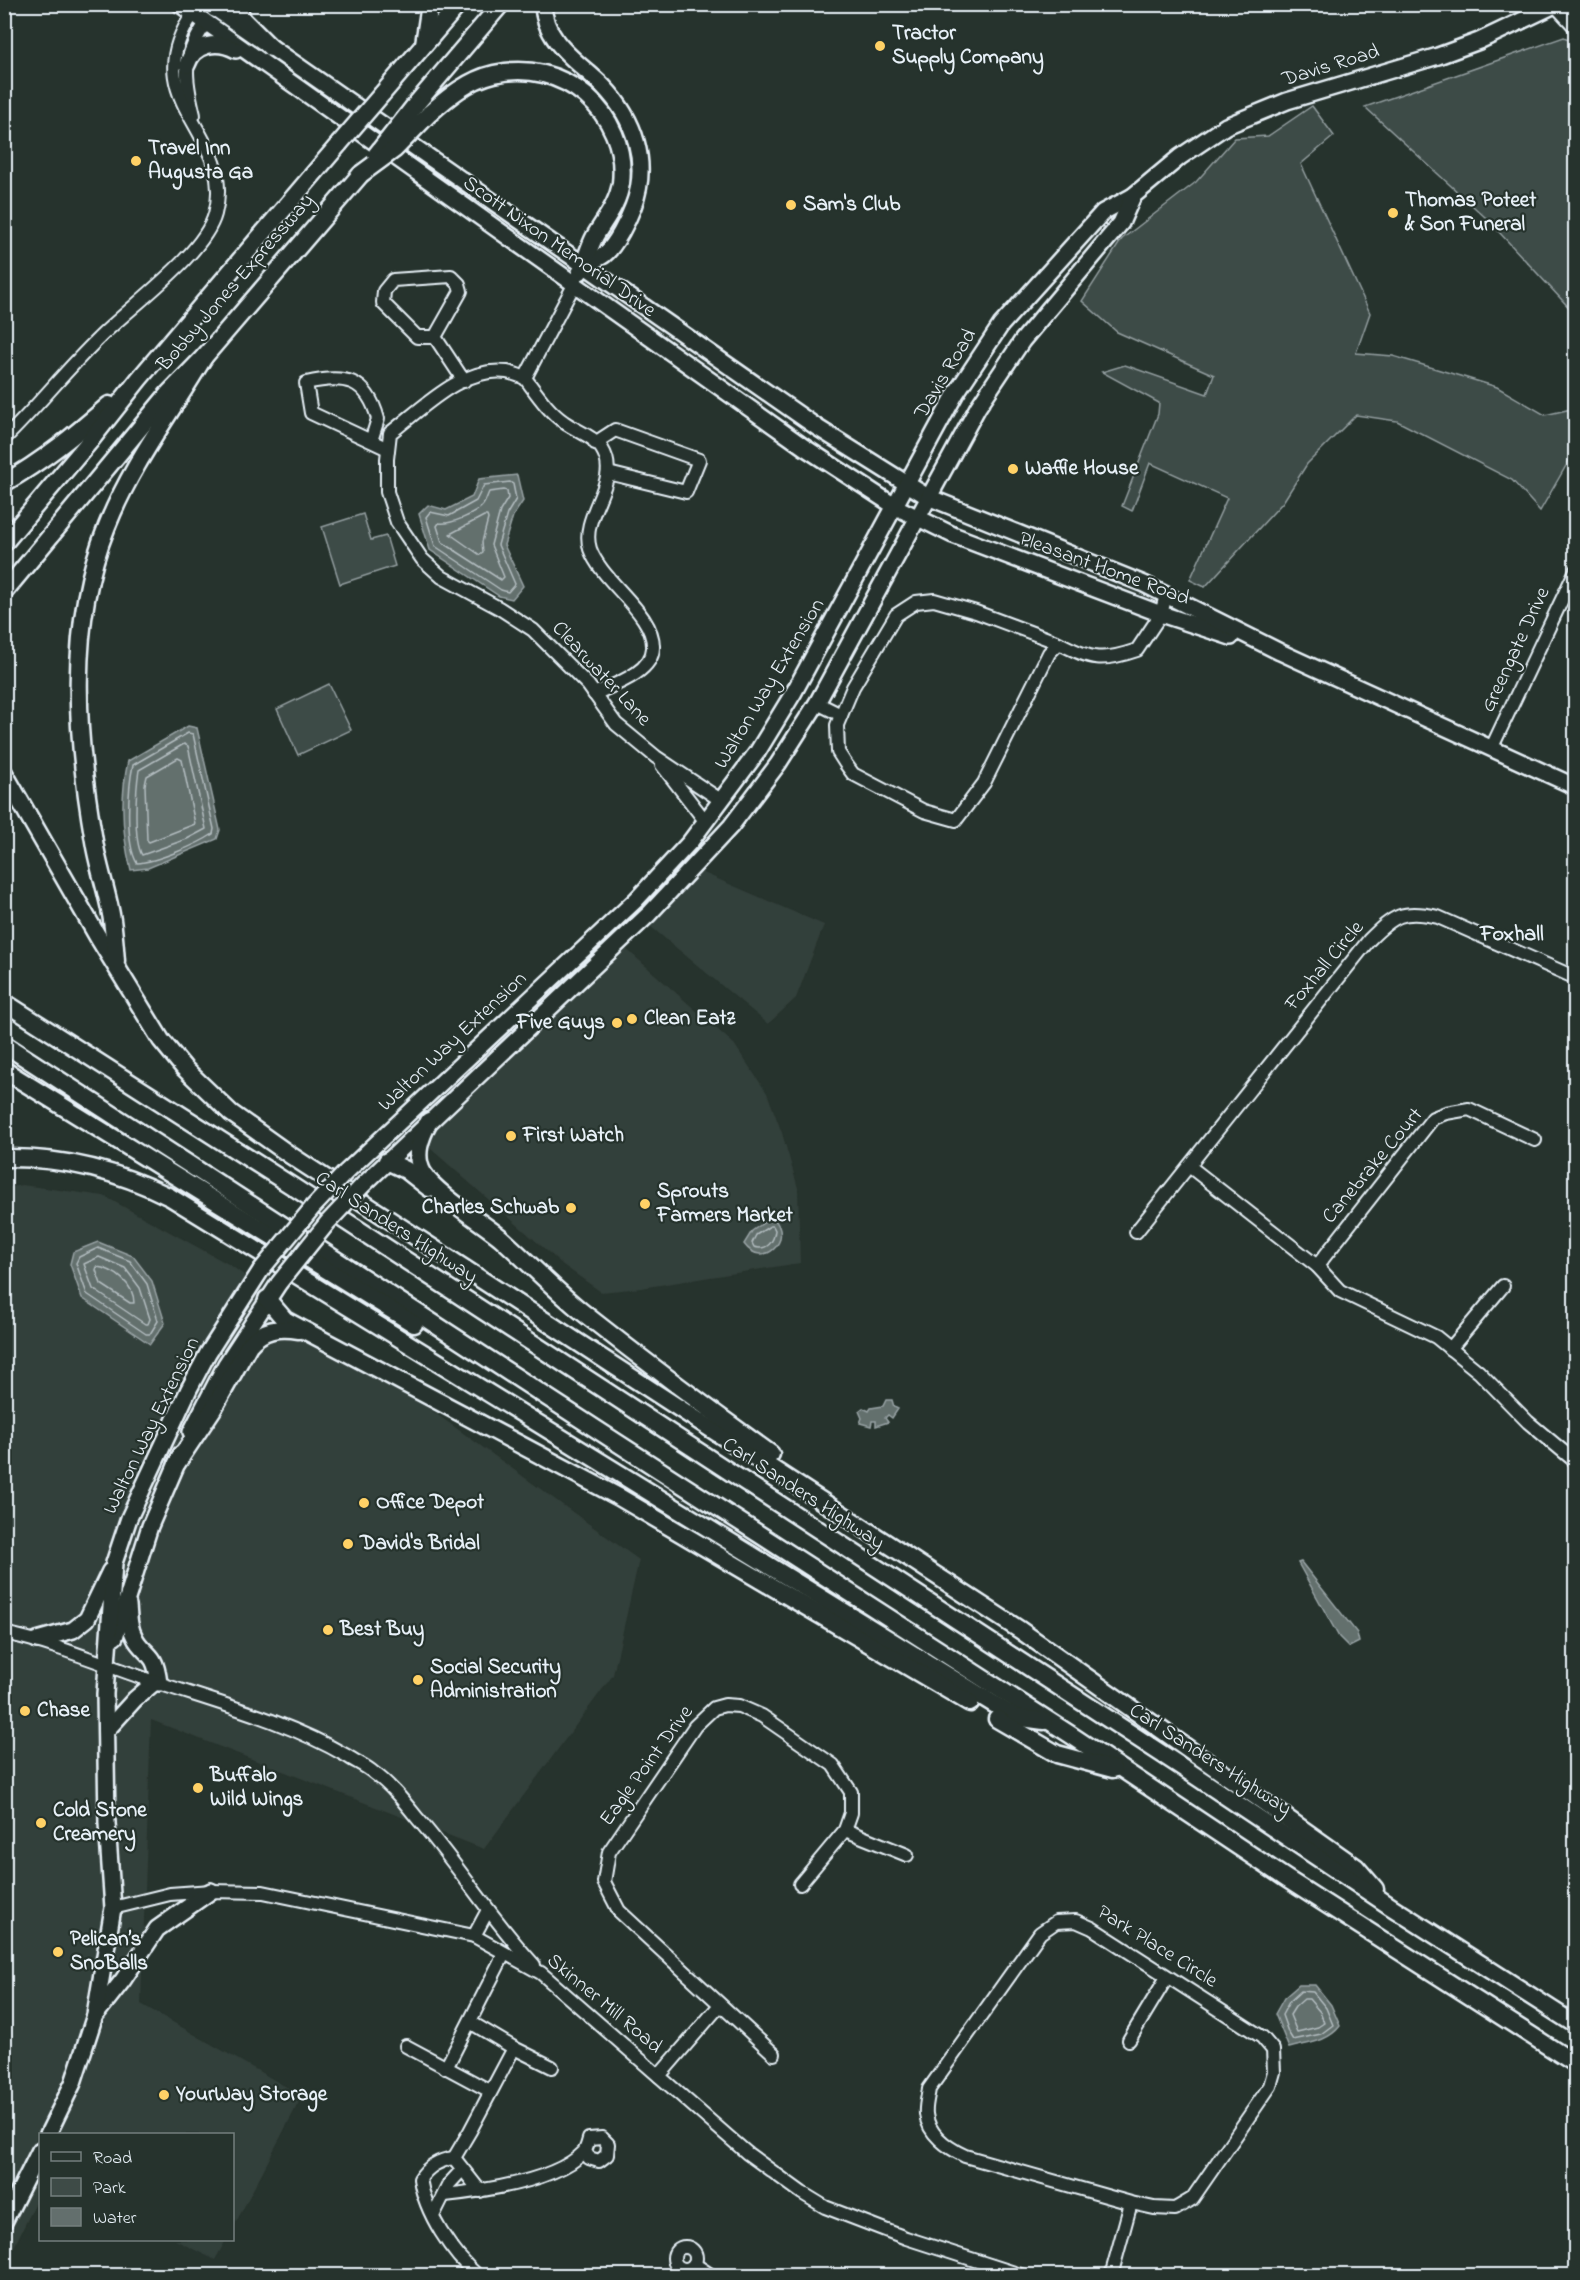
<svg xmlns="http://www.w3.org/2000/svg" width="1580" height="2280" font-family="'Indie Flower',sans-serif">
  <rect width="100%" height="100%" fill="#26332d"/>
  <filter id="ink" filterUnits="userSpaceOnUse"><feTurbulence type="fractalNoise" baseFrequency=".0167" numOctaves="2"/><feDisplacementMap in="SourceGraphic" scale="12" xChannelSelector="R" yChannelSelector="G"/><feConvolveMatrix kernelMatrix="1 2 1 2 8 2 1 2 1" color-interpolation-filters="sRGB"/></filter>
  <g filter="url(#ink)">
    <g fill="#333f3a">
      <polygon points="699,871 824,925 796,998 768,1024 650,926"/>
      <polygon points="623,946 734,1044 767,1093 782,1133 798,1188 800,1263 641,1288 601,1292 563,1265 423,1142 428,1128"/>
      <polygon points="22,1185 104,1196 230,1265 639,1560 613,1675 484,1849 151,1720 141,2004 302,2096 233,2228 232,2134 40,2134 40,2194 5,2265 4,1188"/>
      <polygon points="175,2240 226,2240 215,2260"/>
    </g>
    <g fill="#3e4b47" stroke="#939ea0" stroke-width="1.5">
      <polygon points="1564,37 1576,43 1575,314 1486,218 1365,107"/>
      <polygon points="1312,106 1334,136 1301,164 1370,313 1356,353 1393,356 1497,387 1545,415 1571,409 1575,401 1575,458 1571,457 1540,511 1512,480 1397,421 1356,415 1307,464 1283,502 1205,587 1190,580 1227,498 1150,463 1132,511 1122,506 1158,414 1159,403 1102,372 1125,365 1207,394 1214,375 1117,332 1082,301 1122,239 1196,182 1235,138 1268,136"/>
      <polygon points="363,514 371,540 386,536 395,566 340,584 322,527"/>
      <polygon points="329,684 351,730 298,755 277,709"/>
    </g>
    <g fill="#636f6d" stroke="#98a3a5" stroke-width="1.5">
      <polygon points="517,475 523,501 513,516 504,545 523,586 512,599 499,596 430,550 419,514 428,505 446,510 472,497 479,479"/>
      <path d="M188,726L197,728L220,830L217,839L148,868L131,870C122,834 120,797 128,761Z"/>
      <path d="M769,1219H774C794,1240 763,1270 744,1244L752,1231Z"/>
      <polygon points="98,1242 133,1256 152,1281 165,1323 150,1344 82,1298 70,1264 73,1252"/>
      <polygon points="886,1400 892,1400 894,1407 898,1409 892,1418 888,1415 885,1418 888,1422 876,1426 876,1421 872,1421 871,1426 860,1423 862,1418 859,1411 863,1408 869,1411 871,1408 883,1406"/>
      <polygon points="1301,1562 1357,1633 1359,1642 1349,1647 1339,1637 1298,1563"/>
      <path d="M1299,1985H1315L1331,2005L1340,2026C1328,2042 1308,2043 1289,2048L1275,2014L1284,1998Z"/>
    </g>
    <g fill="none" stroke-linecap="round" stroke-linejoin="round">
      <g stroke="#b3bdc0" stroke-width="1.5">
        <polygon points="510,482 513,484 516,499 507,514 498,545 515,584 508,592 501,590 435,546 426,517 430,512 449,516 476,501 484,485"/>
        <path d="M504,490L507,491L508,498L500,511L491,545L504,577L501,580L442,542L437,526L439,523C450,525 476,514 483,505C486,501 487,496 489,492Z"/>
        <polygon points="484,516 487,516 488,519 482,542 483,553 480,555 450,534"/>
        <path d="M188,733L193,734L214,829L213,834C197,845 156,862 137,863C125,844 128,788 133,765Z"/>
        <path d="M184,744L188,746L206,829L187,839L142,855C133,840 136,788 139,770Z"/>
        <polygon points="178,758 182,760 195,824 149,842 147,840 145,785 147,776"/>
        <path d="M770,1226H773L775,1230C774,1242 767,1251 754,1247L752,1243L756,1235Z"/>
        <polygon points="98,1248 130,1261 147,1284 158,1321 150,1334 146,1334 87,1294 76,1263 79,1257"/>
        <polygon points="99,1257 125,1268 140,1288 150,1319 148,1324 145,1324 93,1289 84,1264"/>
        <path d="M97,1267C114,1269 134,1284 134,1303H130L101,1284L96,1270Z"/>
        <polygon points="1301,1991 1313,1992 1326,2008 1333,2025 1321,2034 1293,2040 1288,2032 1282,2015 1289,2002"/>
        <polygon points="1304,1999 1309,1999 1320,2012 1324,2023 1318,2027 1297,2032 1290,2015 1295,2007"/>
      </g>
      <g stroke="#e8f1f8" stroke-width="16">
        <g id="minor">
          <polyline points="1554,4 1576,28"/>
          <path d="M194,115C184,75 182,58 206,23"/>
          <polyline points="435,337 417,337 383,303 384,291 393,280 451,276 459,284 461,291 435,337 464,381"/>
          <path d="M525,378C520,376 513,373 507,372C462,366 423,408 390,433L387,459V492L397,522L422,559L442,577L499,608L533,630L588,685L616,724L656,757L722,801"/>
          <path d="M525,378C537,394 548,411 564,422C576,431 594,436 602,449C623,482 579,514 590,549C602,583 655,613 653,648C652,673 613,685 594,694"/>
          <polyline points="525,378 575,283"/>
          <path d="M4,439C37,407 65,371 98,339C129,307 204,255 215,214C237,132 133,101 193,14"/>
          <path d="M371,441L378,419C367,378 344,374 306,383L311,413L388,449"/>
          <polyline points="595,443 615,430 699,460 686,492 608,473"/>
          <path d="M1059,643L976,612L934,600L916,602L896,615L853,687L837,725L838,752L845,763L853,774L924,811L956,820L984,783L1049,653L1059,643C1092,660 1102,662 1137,650L1161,614L1166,595"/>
          <polyline points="817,703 841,715"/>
          <polyline points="1492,747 1576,570"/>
          <polyline points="662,765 706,822"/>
          <polyline points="1189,1166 1317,1266 1340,1291 1436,1337 1479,1372 1528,1422 1576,1462"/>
          <path d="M1136,1232L1369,940C1394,915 1403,909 1438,917L1576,978"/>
          <polyline points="1317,1266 1433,1118 1446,1113 1469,1109 1535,1140"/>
          <polyline points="1450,1349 1503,1286"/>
          <path d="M4,1633C56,1644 102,1664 152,1681C218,1703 287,1721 347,1756C356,1762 366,1766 374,1773C391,1785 405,1803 418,1819C459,1866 492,1920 534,1965"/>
          <polyline points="845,1830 907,1855"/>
          <polyline points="113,1908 170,1894 211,1891 263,1892 474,1936 541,1973 747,2153 802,2193 825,2207 906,2238 1024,2276"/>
          <path d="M1076,1921L1092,1928L1262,2037L1273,2050L1274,2072L1270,2086L1192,2199L1175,2209L1154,2208L1131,2203L965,2156C948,2148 928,2134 926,2114C925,2106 928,2097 929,2089L1040,1933L1056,1922Z"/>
          <polyline points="474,1936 488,1910"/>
          <polyline points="470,2022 514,2048 552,2067"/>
          <polyline points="1129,2040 1167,1977"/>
          <polyline points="406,2046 490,2091"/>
          <polyline points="774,2054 619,1911 604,1882 609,1852 695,1726 714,1708 725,1705 739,1706 762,1716 833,1765 851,1792 851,1813 845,1830 800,1884"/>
          <polyline points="446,2068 504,1954"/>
          <polyline points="659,2076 720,2005"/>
          <polyline points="454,2158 470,2131 514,2048"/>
          <path d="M445,2195C483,2191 556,2181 584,2152C586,2149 588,2143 589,2139L602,2138L608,2144L607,2155L599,2161L589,2158L585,2151"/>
          <polyline points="433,2216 449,2184 462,2170"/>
          <circle cx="685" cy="2258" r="11"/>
          <polyline points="694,2264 712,2276"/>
          <path d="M478,2276C452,2254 425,2213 420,2179C428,2166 439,2160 454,2158L480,2191"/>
          <polyline points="1111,2276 1131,2203"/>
        </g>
      </g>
      <g stroke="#e8f1f8" stroke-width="20">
        <g id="major">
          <polyline points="180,4 804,447 896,507 953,535 1161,614 1231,637"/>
          <polyline points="209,4 818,428 928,497 1144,584 1280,652 1576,787"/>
          <path d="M543,4C544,43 579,62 603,86C635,119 650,163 633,207C628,220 616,245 605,254C596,261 586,262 580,272"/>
          <path d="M187,65C194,43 218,40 236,50"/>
          <polyline points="346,1172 636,900 690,842 758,751 794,692 956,393 1001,325 1103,212 1133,196 1180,157 1226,126 1287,101 1438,56 1479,41 1557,4"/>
          <polyline points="363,1185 649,914 731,826 778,764 817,703 978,407 1022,341 1121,223 1133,196"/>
          <polyline points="191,1432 226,1364 279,1283"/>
          <path d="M128,1605C129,1617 129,1627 135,1638C139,1647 148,1652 153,1660C157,1667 158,1675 159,1683"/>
          <polyline points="115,1637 150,1526 181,1454"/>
          <polyline points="37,1640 73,1630 87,1619 110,1571"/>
          <polyline points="106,1731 135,1699 155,1682"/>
          <polyline points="97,2013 123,1980 157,1929 211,1891"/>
          <polyline points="48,2134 73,2083 95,2015 113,1908 107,1823 105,1694 114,1563 129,1518 189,1389 208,1353 261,1270"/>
          <polyline points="4,2222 40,2150"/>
        </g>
      </g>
      <g stroke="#e8f1f8" stroke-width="21">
        <g id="highway">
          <polyline points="236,4 243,20 271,48"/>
          <polyline points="215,9 218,4"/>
          <polyline points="424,44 430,4"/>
          <polyline points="382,94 459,4"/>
          <polyline points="416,104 501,4"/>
          <path d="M429,114C448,97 468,80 494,74C562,57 629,113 621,183C618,204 605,219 595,236C590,245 587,256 583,266"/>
          <path d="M4,483C43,461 76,434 109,405"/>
          <polyline points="4,543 90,441 139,379 339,144"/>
          <polyline points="4,592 169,393 204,357 361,174"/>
          <polyline points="4,773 98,937 161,1040 184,1068 231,1113 290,1155 1020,1630 1356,1867 1375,1889"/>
          <path d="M116,961C115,948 114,934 112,920C108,894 98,867 94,841C76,738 67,624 107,526C131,465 171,413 204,357"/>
          <polyline points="4,1002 292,1186 1185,1769 1390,1906 1576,2025"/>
          <polyline points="4,1044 616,1442 1071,1735 1287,1879 1576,2064"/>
          <polyline points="4,1070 414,1324"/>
          <path d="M429,1121C421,1137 413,1155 423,1173C435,1193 480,1221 500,1237C527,1261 553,1288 581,1311C643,1360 707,1408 771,1454"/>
          <path d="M4,1158C63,1157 118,1171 170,1197L1015,1717L1044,1721"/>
          <polyline points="387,1161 406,1170 429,1188"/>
          <polyline points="267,1299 285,1320 619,1497 970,1703"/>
          <path d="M177,1463L213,1409L249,1345C263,1329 278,1327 299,1330"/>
          <polyline points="997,1719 1057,1754 1113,1769"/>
        </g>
      </g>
      <use href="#minor" stroke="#26332d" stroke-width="12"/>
      <use href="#major" stroke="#26332d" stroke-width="15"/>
      <use href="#highway" stroke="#26332d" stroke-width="16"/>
      <g stroke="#e8f1f8" stroke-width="20" stroke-linecap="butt">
        <g id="major-bridge">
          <polyline points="261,1270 313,1207 346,1172"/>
          <polyline points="279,1283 328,1222 363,1185"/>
        </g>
      </g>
      <g stroke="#e8f1f8" stroke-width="21" stroke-linecap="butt">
        <g id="highway-bridge">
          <polyline points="339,144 382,94"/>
          <polyline points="376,155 416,104"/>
          <polyline points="361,174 395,149 429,114"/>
        </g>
      </g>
      <use href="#major-bridge" stroke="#26332d" stroke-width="15"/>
      <use href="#highway-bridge" stroke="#26332d" stroke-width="16"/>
    </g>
  </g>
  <g fill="#ffd166" stroke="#26332d" stroke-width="2">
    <circle cx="880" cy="46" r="6"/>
    <circle cx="136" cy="161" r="6"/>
    <circle cx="791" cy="205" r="6"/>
    <circle cx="1393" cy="213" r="6"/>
    <circle cx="1013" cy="469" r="6"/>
    <circle cx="632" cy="1019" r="6"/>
    <circle cx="617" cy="1023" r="6"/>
    <circle cx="511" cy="1136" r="6"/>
    <circle cx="645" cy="1204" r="6"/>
    <circle cx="571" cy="1208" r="6"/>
    <circle cx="364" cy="1503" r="6"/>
    <circle cx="348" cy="1544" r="6"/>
    <circle cx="328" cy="1630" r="6"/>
    <circle cx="418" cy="1680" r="6"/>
    <circle cx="25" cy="1711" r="6"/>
    <circle cx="198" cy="1788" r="6"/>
    <circle cx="41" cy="1823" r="6"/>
    <circle cx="58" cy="1952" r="6"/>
    <circle cx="164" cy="2095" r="6"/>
  </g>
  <g text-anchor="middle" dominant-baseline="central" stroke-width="4.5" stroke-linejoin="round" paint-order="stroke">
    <g font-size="21" font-weight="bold" fill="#e8f1f8" stroke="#26332d" text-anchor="start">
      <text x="892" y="34">Tractor<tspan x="892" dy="24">Supply Company</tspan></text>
      <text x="148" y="149">Travel Inn<tspan x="148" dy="24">Augusta Ga</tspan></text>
      <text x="1405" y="201">Thomas Poteet<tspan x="1405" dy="24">&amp; Son Funeral</tspan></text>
      <text x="803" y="205">Sam's Club</text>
      <text x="1025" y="469">Waffle House</text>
      <text x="644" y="1019">Clean Eatz</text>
      <text x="605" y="1023" text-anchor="end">Five Guys</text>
      <text x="523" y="1136">First Watch</text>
      <text x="657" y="1192">Sprouts<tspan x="657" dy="24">Farmers Market</tspan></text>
      <text x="559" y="1208" text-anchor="end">Charles Schwab</text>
      <text x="376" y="1503">Office Depot</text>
      <text x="360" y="1544">David's Bridal</text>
      <text x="340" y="1630">Best Buy</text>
      <text x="430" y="1668">Social Security<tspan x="430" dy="24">Administration</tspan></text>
      <text x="37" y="1711">Chase</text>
      <text x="210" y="1776">Buffalo<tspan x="210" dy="24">Wild Wings</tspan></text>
      <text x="53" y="1811">Cold Stone<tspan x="53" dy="24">Creamery</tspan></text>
      <text x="70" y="1940">Pelican’s<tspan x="70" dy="24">SnoBalls</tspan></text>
      <text x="176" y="2095">YourWay Storage</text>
    </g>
    <g font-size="21" fill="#e8f1f8" stroke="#26332d">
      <text transform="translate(1331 66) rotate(-17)">Davis Road</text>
      <text transform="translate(559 247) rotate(35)">Scott Nixon Memorial Drive</text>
      <text transform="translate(236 283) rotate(-49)">Bobby Jones Expressway</text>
      <text transform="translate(946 374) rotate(-59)">Davis Road</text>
      <text transform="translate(1104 569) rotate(20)">Pleasant Home Road</text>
      <text transform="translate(1516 650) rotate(-65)">Greengate Drive</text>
      <text transform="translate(601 674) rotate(47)">Clearwater Lane</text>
      <text transform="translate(770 684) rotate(-59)">Walton Way Extension</text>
      <text transform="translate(1325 966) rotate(-50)">Foxhall Circle</text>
      <text transform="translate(453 1042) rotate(-43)">Walton Way Extension</text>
      <text transform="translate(1373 1166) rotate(-50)">Canebrake Court</text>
      <text transform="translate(396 1228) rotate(33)">Carl Sanders Highway</text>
      <text transform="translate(152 1426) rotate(-64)">Walton Way Extension</text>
      <text transform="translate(803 1494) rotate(33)">Carl Sanders Highway</text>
      <text transform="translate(1210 1760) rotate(33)">Carl Sanders Highway</text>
      <text transform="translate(647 1766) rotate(-54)">Eagle Point Drive</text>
      <text transform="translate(1157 1947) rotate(32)">Park Place Circle</text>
      <text transform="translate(604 2004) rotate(40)">Skinner Mill Road</text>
    </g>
    <g font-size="22" font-weight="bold" fill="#e8f1f8" stroke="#26332d">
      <text x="1512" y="935">Foxhall</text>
    </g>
  </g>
  <rect width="1580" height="2280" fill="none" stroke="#26332d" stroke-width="24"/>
  <rect x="12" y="12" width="1556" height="2256" fill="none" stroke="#e8f1f8" stroke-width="2" filter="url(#ink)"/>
  <rect x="39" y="2133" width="195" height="108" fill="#26332d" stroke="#747f7e" stroke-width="1.5"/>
  <rect x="51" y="2152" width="30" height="9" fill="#26332d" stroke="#747f7e" stroke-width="1.5"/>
  <text x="93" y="2163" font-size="18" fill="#e8f1f8">Road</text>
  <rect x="51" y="2178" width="30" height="18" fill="#3e4b47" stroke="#747f7e" stroke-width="1.5"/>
  <text x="93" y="2193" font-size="18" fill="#e8f1f8">Park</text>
  <rect x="51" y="2208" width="30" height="18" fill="#636f6d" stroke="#747f7e" stroke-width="1.5"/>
  <text x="93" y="2223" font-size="18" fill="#e8f1f8">Water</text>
</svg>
